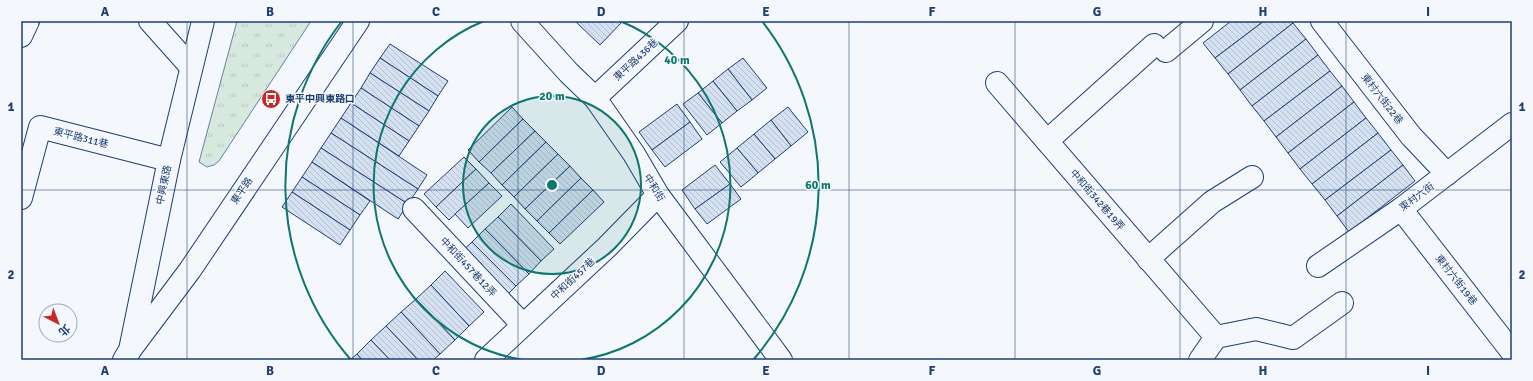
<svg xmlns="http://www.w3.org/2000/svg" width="1533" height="381" font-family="Signika,'Noto Sans TC',sans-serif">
  <defs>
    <pattern id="park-tufts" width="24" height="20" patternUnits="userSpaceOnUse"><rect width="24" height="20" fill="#d7e8df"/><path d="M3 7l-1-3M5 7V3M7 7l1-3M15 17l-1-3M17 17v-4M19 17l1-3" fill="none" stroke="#b8c8c3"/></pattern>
    <pattern id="building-back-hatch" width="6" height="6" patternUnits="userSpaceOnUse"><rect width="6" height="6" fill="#d5e0f0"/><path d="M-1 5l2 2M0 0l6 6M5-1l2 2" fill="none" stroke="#b6c1d1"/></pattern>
  </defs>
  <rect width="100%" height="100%" fill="#f4f7fb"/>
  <polygon fill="url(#park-tufts)" stroke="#687fa3" points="237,21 311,21 219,161 214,165 207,167 199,162"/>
  <g fill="url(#building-back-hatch)" stroke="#1d3f73">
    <polygon points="575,21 623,21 600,45"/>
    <polygon points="1231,21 1264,21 1215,58 1203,43"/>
    <polygon points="1264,21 1292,21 1293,23 1228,74 1215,58"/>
    <polygon points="1293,23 1306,39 1240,90 1228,74"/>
    <polygon points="1306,39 1318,55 1252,106 1240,90"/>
    <polygon points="390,44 448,81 438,96 380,58"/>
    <polygon points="1318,55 1330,71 1264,121 1252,106"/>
    <polygon points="380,58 438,96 429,111 370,73"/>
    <polygon points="743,58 767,88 752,100 728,69"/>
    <polygon points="728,69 752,100 737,111 713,81"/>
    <polygon points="1330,71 1342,86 1276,137 1264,121"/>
    <polygon points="370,73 429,111 419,126 361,88"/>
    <polygon points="713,81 737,111 722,123 698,93"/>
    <polygon points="1342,86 1354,102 1288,153 1276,137"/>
    <polygon points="361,88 419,126 409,141 351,103"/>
    <polygon points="698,93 722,123 707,135 683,104"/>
    <polygon points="1354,102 1366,118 1300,169 1288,153"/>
    <polygon points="351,103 409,141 399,156 341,118"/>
    <polygon points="677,104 690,122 652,150 639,132"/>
    <polygon points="512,107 523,119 479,162 468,150"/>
    <polygon points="788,107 808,132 791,146 771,120"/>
    <polygon points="341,118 427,175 418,189 331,133"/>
    <polygon points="1366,118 1378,133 1312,184 1300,169"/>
    <polygon points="523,119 535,131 491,173 479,162"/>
    <polygon points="771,120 791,146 775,159 754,134"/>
    <polygon points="690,122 702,139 665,167 652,150"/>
    <polygon points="535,131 546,142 502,185 491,173"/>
    <polygon points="331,133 418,189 408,204 321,148"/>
    <polygon points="1378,133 1391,150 1325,200 1312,184"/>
    <polygon points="754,134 775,159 758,173 737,148"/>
    <polygon points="546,142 558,154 514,197 502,185"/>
    <polygon points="321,148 408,204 398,219 312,162"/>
    <polygon points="737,148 758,173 741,187 720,162"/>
    <polygon points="1391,150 1403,165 1337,216 1325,200"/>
    <polygon points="558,154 570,166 525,209 514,197"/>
    <polygon points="464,157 476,169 436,207 424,194"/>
    <polygon points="312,162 370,201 360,215 302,177"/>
    <polygon points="715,165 730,184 695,209 682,190"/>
    <polygon points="1403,165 1415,181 1349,232 1337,216"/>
    <polygon points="570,166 581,178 537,221 525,209"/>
    <polygon points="476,169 489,183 449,220 436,207"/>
    <polygon points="302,177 360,215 350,230 292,192"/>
    <polygon points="581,178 593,190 549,233 537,221"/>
    <polygon points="489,183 502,196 468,228 455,214"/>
    <polygon points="730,184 741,199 707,224 695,209"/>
    <polygon points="593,190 604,202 560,244 549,233"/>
    <polygon points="292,192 350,230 340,245 282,207"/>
    <polygon points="511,204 554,249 541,261 498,217"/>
    <polygon points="498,217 541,261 529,274 485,229"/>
    <polygon points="485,229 529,274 516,286 472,242"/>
    <polygon points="472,242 516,286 503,299 459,254"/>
    <polygon points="445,271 484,312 469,326 431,285"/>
    <polygon points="431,285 469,326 455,340 416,299"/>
    <polygon points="416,299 455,340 440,354 401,312"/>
    <polygon points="401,312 440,354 433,360 418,360 386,326"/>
    <polygon points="386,326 418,360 390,360 371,340"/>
    <polygon points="371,340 390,360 362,360 357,354"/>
    <polygon points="357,354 362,360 350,360"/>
  </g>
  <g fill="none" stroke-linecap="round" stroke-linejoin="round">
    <g stroke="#1d3f73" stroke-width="24">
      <g id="minor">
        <polyline points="150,21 191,67"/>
        <polyline points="522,21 569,73 595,98 634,154 658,195 781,360"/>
        <polyline points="1322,21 1411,136 1447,174"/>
        <polyline points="21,36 28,21"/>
        <polyline points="1166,51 1202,21"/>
        <polyline points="997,83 1216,337"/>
        <polyline points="595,98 677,21"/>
        <polyline points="1047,141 1154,45"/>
        <polyline points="21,198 40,127 169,160"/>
        <polyline points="414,209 523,325"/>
        <polyline points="1401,209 1512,352"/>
        <polyline points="1148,259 1212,202 1252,177"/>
        <polyline points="1318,266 1401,209 1512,124"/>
        <polyline points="130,350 190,270 358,21"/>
        <polyline points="486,360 607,247 658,195"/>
        <polyline points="1200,360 1216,337 1256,329 1293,338 1342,303"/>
      </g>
    </g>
    <g stroke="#1d3f73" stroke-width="24">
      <polyline id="major" points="124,360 130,350 169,160 203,21"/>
    </g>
    <use href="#minor" stroke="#f4f7fb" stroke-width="22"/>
    <use href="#major" stroke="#f4f7fb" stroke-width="22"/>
  </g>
  <path fill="none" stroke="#1d3f73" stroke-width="1" stroke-opacity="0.55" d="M187,21V360M353,21V360M518,21V360M684,21V360M849,21V360M1015,21V360M1180,21V360M1346,21V360M21,190H1512"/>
  <circle cx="552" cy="185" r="89" fill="#0f766e" fill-opacity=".12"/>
  <g fill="none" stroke="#0f766e" stroke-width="2">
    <circle cx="552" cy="185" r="89"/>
    <path d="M524 360A177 177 0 0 1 484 21M620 21A177 177 0 0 1 580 360"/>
    <path d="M351 360A266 266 0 0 1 342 21M762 21A266 266 0 0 1 753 360"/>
  </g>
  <defs>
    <g id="bus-disc" transform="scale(1)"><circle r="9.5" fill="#c62828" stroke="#f4f7fb"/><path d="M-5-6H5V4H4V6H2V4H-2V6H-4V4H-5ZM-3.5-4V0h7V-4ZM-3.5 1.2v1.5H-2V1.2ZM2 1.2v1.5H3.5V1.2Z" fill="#fff"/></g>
  </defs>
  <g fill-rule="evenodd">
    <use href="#bus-disc" x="271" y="99"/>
  </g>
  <g text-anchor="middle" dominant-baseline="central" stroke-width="3" stroke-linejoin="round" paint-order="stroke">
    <g font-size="10" fill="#1d3f73" stroke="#f4f7fb">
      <text transform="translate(636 60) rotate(-43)">東平路436巷</text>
      <text transform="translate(1382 99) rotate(52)">東村六街22巷</text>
      <text transform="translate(81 138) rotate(14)">東平路311巷</text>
      <text transform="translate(164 185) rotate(-78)">中興東路</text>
      <text transform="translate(654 188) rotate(58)">中和街</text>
      <text transform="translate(242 191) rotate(-56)">東平路</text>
      <text transform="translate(1417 197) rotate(-36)">東村六街</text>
      <text transform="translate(1097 200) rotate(49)">中和街342巷19弄</text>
      <text transform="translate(468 267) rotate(47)">中和街457巷12弄</text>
      <text transform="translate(573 279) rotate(-43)">中和街457巷</text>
      <text transform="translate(1456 280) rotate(52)">東村六街19巷</text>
    </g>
    <g font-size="10" font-weight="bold" fill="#1d3f73" stroke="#f4f7fb" text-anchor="start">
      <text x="285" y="99">東平中興東路口</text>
    </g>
  </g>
  <circle cx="552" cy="185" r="6" fill="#0f766e" stroke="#f4f7fb" stroke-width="2"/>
  <g font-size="12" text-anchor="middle" font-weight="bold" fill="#0f766e" stroke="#f4f7fb" stroke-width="3" stroke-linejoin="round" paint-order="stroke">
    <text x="677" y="64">40 m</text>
    <text x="552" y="100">20 m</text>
    <text x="818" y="189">60 m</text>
  </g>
  <rect width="1533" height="381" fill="none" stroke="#f4f7fb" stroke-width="44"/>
  <g transform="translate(58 323) rotate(138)"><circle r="19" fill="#f4f7fb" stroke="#9eadc5"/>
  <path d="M0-3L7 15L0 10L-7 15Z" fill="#c62828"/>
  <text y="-6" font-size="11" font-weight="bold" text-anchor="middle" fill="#1d3f73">北</text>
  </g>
  <rect x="22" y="22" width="1489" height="337" fill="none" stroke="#1d3f73" stroke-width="1.5"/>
  <g font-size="13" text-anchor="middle" font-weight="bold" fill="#1d3f73">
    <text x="105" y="16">A</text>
    <text x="270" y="16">B</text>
    <text x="436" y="16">C</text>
    <text x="601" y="16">D</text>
    <text x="766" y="16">E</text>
    <text x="932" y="16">F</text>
    <text x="1097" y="16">G</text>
    <text x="1263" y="16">H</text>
    <text x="1428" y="16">I</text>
    <text x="11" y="111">1</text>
    <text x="1522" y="111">1</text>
    <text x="11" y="279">2</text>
    <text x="1522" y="279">2</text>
    <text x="105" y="375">A</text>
    <text x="270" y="375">B</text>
    <text x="436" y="375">C</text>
    <text x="601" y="375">D</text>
    <text x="766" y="375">E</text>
    <text x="932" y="375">F</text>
    <text x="1097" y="375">G</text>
    <text x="1263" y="375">H</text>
    <text x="1428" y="375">I</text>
  </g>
</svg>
